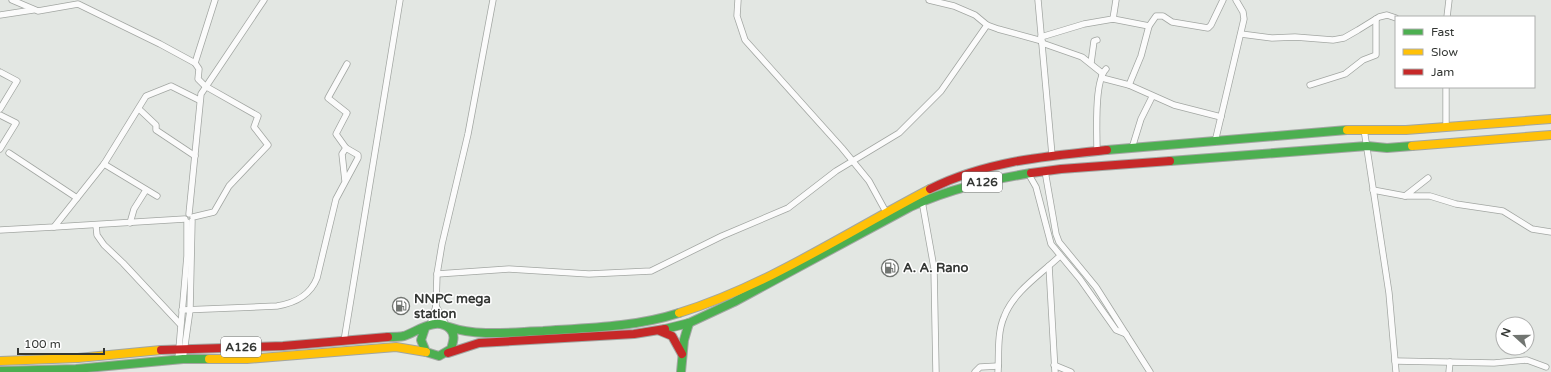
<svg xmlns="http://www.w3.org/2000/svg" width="1551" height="372" font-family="'Varela Round',sans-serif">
  <rect width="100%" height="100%" fill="#e3e7e3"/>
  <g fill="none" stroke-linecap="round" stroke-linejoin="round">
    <g stroke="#a2a6a2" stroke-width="7">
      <g id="street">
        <polyline points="12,0 38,11 78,4 160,44 195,63 199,69 198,79 205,86 258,116 254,127 268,145 229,186 214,212 193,217"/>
        <polyline points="738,0 737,16 745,40 842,148 869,181 886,212"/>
        <polyline points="929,0 954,6 975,15 987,25 998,29 1042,41"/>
        <polyline points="1038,0 1052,155"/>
        <polyline points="0,15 33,10"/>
        <polyline points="1447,17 1449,0"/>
        <polyline points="1113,19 1116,0"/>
        <polyline points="1241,34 1272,38 1295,37 1333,40 1344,38 1358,30 1379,17 1387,15 1396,18"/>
        <polyline points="1041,37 1084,24 1113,19 1149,26"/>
        <polyline points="1042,43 1082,57 1102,73 1102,78 1129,85 1174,105 1221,117"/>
        <polyline points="195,63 215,0"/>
        <polyline points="1091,63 1094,41 1097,40"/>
        <polyline points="0,72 17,81 0,109"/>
        <polyline points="1129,85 1141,56 1149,26 1156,16 1163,16 1172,22 1208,28 1211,25 1223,0"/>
        <polyline points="1310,85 1345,74 1363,60 1376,55 1376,19"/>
        <polyline points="1446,87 1446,126"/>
        <polyline points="139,109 156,125 156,130 195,156"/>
        <polyline points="0,115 16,123 0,149"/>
        <polyline points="1364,129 1389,293 1396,372"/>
        <polyline points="1215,142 1244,19 1243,12 1236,0"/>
        <polyline points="346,148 336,134 347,113 328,98 347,64"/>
        <polyline points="1132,148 1141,119 1152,97"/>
        <path d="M1097,151C1097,133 1094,81 1106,69"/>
        <polyline points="9,153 77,198"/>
        <polyline points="104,164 157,196"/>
        <polyline points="1045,171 1056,234 1059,242 1096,287 1150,372"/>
        <polyline points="1028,173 1036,187 1051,244 1080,279 1116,330 1126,334"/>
        <polyline points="1428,178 1405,196 1430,196 1456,204 1503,211 1532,229 1551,232"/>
        <polyline points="1373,190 1405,196"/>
        <polyline points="922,201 934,268 936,372"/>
        <polyline points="189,214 201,94 264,0"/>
        <polyline points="130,223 134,209 146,190"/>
        <polyline points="96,225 97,235 104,245 123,263 180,324"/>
        <polyline points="54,227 185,219"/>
        <polyline points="0,230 54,227 104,164 146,96 171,86 199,100"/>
        <polyline points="1049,266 1055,372"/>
        <polyline points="437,274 509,269 589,274 651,271 722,236 788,208 836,171 899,133 941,91 987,25"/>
        <polyline points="436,306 446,325"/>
        <path d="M182,310L277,306C295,303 310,296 317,278L336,199L358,158V155L346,148L342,154L345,181"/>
        <polyline points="430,325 436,306 437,274 442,244 468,134 493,0"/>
        <polyline points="344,341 400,0"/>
        <polyline points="183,359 190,310 192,221"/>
        <polyline points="178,360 187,256 187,222"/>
        <polyline points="1395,361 1494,363 1527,360 1546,367"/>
        <polyline points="1054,365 1071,372"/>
        <polyline points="975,372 980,367 998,366"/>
        <path d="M998,372C999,355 997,333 1004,317C1013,292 1041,274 1060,256"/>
        <polyline points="1449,372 1450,362"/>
      </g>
    </g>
    <g stroke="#a2a6a2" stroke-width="10">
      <g id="fast">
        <polyline points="1107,150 1347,130"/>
        <polyline points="1170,161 1367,146 1387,148 1412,146"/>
        <path d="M449,327C478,337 513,332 543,331C588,328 636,327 679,313"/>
        <path d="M665,329L689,323L734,302L910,207C949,189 989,180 1031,173"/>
        <path d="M388,337C393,337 399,337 404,336C418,331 437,316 450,329C456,335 453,342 451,349L439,356L426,352L421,340L425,328"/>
        <polyline points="0,371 76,369 183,359 209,359"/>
        <polyline points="681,372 684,340 689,323"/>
      </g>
    </g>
    <g stroke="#a2a6a2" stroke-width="10">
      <g id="slow">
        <polyline points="1347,130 1406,130 1551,119"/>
        <polyline points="1412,146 1551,135"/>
        <path d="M679,313C767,286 849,231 930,189"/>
        <polyline points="209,359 247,359 396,347 426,352"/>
        <polyline points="0,361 78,358 161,350"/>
      </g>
    </g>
    <g stroke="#a2a6a2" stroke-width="10">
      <g id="jam">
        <polyline points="1031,173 1061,169 1170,161"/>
        <path d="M930,189C986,161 1046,156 1107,150"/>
        <polyline points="660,331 672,336 682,354"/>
        <polyline points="161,350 283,346 388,337"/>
        <polyline points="448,353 479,343 634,334 665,329"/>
      </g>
    </g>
    <use href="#street" stroke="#fbfbfb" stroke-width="5.5"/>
    <use href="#fast" stroke="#4caf50" stroke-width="8"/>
    <use href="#slow" stroke="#ffc107" stroke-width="8"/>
    <use href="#jam" stroke="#c62828" stroke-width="8"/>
  </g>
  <defs>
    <g id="fuel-ring" transform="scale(0.9)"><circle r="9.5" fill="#fff" stroke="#717571" stroke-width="1.5"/><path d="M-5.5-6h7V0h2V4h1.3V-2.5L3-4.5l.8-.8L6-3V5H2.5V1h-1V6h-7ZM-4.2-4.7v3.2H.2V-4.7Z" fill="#717571"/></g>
  </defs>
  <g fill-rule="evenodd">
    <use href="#fuel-ring" x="890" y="268"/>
    <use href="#fuel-ring" x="401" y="306"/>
  </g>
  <g text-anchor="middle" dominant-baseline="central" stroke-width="3" stroke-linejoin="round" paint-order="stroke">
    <g fill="#fff" stroke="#717371" stroke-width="1">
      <rect x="962" y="172" width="40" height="20" rx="3"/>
      <rect x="221" y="337" width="40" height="20" rx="3"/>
    </g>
    <g font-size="12" font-weight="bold" fill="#343734">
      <text x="982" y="182">A126</text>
      <text x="241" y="347">A126</text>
    </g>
    <g font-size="13" font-weight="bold" fill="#343734" stroke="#fff" text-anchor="start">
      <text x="903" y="268">A. A. Rano</text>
      <text x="414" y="299">NNPC mega<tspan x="414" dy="15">station</tspan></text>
    </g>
  </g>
  <rect x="1395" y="16" width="140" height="72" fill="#ffffff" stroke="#aeafae"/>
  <rect x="1403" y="29" width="20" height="6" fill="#4caf50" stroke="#aeafae"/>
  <text x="1431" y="36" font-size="12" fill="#343734">Fast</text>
  <rect x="1403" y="49" width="20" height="6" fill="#ffc107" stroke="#aeafae"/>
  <text x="1431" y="56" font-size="12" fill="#343734">Slow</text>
  <rect x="1403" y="69" width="20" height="6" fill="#c62828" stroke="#aeafae"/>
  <text x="1431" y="76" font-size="12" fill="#343734">Jam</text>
  <g transform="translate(1515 336) rotate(291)"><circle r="19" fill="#ffffff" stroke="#aeafae"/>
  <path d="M0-3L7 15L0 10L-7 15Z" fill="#717571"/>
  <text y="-6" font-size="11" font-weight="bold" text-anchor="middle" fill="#343734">N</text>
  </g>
  <path d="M18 348v6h86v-6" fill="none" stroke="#343734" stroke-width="2"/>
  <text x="24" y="348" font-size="12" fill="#343734" stroke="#ffffff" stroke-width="3" paint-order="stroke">100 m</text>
</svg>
